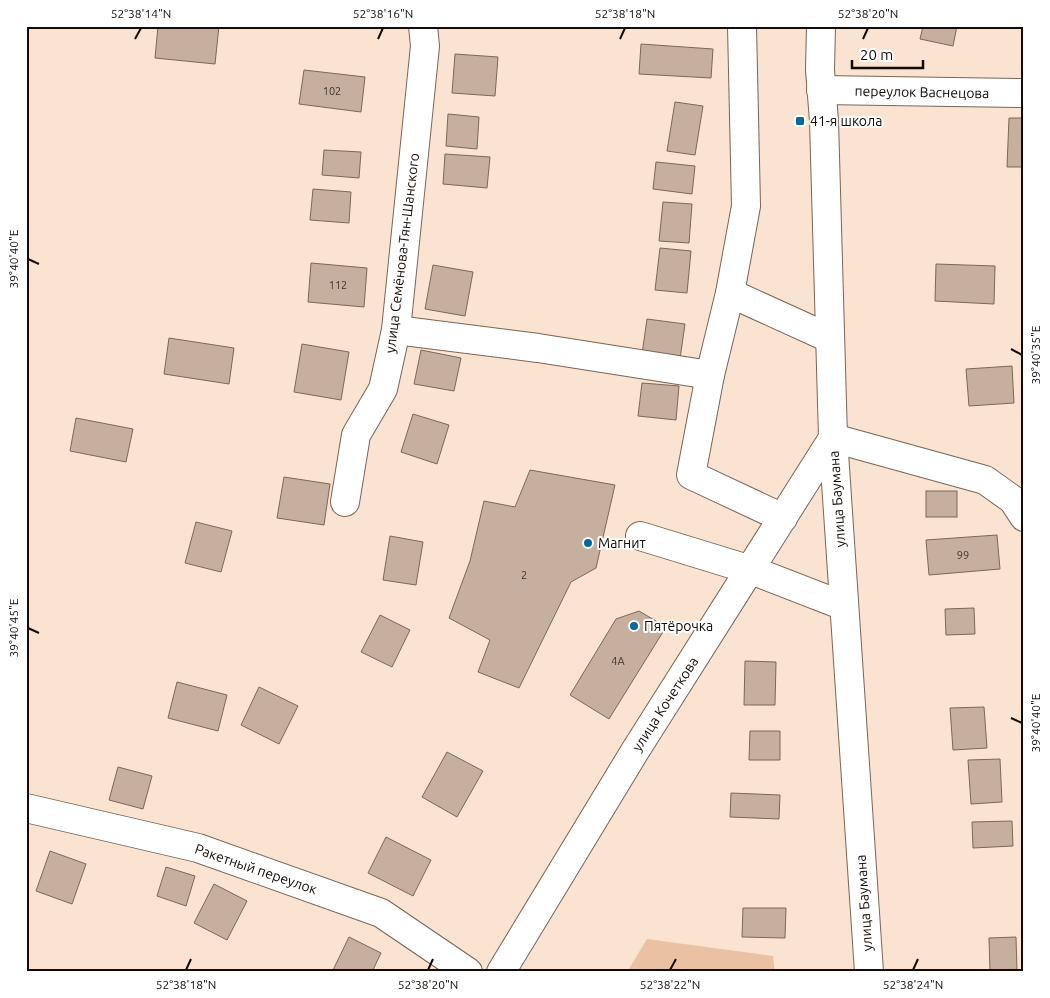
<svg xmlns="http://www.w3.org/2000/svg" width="1050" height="998" font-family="Ubuntu,sans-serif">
  <rect width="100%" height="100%" fill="#fbe3d2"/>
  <polygon fill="#eac1a3" points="647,939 773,956 775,972 627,972"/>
  <g fill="#c6af9f" stroke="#7c6758">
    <polygon points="158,26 219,26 215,64 155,58"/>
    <polygon points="923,26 957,26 953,46 920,39"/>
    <polygon points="641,44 713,49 711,78 639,74"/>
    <polygon points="455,54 498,57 495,96 452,93"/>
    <polygon points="304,70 365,77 361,112 299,104"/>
    <polygon points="675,102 703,106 695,155 667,151"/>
    <polygon points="448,114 479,117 477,149 446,146"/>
    <polygon points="1009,118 1024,118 1024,167 1007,167"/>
    <polygon points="324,150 361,152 359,178 322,175"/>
    <polygon points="445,154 490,157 487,188 443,184"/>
    <polygon points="656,162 695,166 692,194 653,189"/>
    <polygon points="313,189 351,192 349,223 310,220"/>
    <polygon points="663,202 692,204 689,243 659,241"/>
    <polygon points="660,248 691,251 687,293 655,290"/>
    <polygon points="311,263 367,268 364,307 308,302"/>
    <polygon points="936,264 995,266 994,304 935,301"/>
    <polygon points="433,265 473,272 465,316 425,309"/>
    <polygon points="647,319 685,324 680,359 642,354"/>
    <polygon points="169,338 234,348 229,384 164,374"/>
    <polygon points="302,344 349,352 341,400 294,392"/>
    <polygon points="421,350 461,358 454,391 414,384"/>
    <polygon points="1012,366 1014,403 969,406 966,369"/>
    <polygon points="642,383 679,386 676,420 638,416"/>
    <polygon points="413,414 449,425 437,464 401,452"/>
    <polygon points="76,418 133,429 126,462 70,451"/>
    <polygon points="530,470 615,485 596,568 571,582 519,688 478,672 490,640 449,618 470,561 484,501 515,507"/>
    <polygon points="284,477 330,484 324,525 277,518"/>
    <rect x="926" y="491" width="31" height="26"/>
    <polygon points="196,522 232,531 221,572 185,563"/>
    <polygon points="997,535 1000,569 929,575 926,540"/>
    <polygon points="390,536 423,542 416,585 383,580"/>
    <polygon points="974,608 975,634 946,635 945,609"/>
    <polygon points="639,611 666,627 609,719 570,695 616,619"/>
    <polygon points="380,615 410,630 392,667 361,652"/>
    <polygon points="745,661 776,662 775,705 744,705"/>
    <polygon points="177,682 227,695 218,731 168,718"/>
    <polygon points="259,687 298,706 279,744 241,725"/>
    <polygon points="984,707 987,748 953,750 950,708"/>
    <polygon points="750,731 780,731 780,760 749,760"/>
    <polygon points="447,752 483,771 457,817 422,797"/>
    <polygon points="1000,759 1002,802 971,804 968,760"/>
    <polygon points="118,767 152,776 143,809 109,800"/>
    <polygon points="731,793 780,795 779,819 730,817"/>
    <polygon points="1012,821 1013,846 973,848 972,822"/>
    <polygon points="386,837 431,860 413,896 368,873"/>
    <polygon points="50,851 86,864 72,904 36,891"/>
    <polygon points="166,867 195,876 186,906 157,896"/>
    <polygon points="214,884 247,901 227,940 194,923"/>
    <polygon points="743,908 786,908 785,938 742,937"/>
    <polygon points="349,937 381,953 372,972 332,972"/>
    <polygon points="1016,937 1017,972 990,972 989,938"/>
  </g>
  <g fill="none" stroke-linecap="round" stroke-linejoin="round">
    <g stroke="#7a6556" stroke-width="30">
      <g id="minor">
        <polyline points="742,26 746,206 730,293 829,338"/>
        <polyline points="821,90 1024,93"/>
        <polyline points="396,330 538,348 710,375 730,293"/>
        <polyline points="710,375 691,475 783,518"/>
        <polyline points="345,502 356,435 383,389 396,330 425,46 423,26"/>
        <polyline points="640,536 751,570 844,606"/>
        <polyline points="26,808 198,848 381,913 468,972"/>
        <polyline points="501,972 635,751 833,438 985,480 1013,500 1024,517"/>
      </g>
    </g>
    <g stroke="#7a6556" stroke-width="30">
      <polyline id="major" points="821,26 820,70 824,121 833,438 869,972"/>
    </g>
    <use href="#minor" stroke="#fff" stroke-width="28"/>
    <use href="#major" stroke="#fff" stroke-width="28"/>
  </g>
  <path fill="none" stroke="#130b06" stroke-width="2" d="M135,39L141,28M378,39L383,28M620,39L625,28M863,39L868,28M28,259L39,264M1011,349L1022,355M28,628L39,633M1011,718L1022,723M186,970L191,959M428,970L433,959M670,970L676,959M913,970L918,959"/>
  <g fill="#066a98" stroke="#fff" stroke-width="2">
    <rect x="795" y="116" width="10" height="10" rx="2.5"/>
    <circle cx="588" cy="543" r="5"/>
    <circle cx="634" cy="626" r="5"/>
  </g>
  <g text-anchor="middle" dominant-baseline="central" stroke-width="4" stroke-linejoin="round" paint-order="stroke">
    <g font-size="11" fill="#40342c">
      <text x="332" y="91">102</text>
      <text x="338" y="285">112</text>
      <text x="963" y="555">99</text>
      <text x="524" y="575">2</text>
      <text x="618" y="661">4А</text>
    </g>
    <g font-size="14" fill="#130b06" stroke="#fff">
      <text transform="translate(922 92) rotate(1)">переулок Васнецова</text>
      <text transform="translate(402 253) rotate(-83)">улица Семёнова-Тян-Шанского</text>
      <text transform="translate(837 499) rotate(-94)">улица Баумана</text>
      <text transform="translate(665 704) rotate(-57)">улица Кочеткова</text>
      <text transform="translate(256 869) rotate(19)">Ракетный переулок</text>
      <text transform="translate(864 903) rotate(-94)">улица Баумана</text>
    </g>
    <g font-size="14" fill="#130b06" stroke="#fff" text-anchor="start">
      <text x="810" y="121">41-я школа</text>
      <text x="598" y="543">Магнит</text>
      <text x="644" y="626">Пятёрочка</text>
    </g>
  </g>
  <rect width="1050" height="998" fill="none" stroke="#ffffff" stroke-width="55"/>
  <path d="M852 60v8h71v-8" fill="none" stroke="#130b06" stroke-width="2.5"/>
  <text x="860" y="60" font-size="15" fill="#130b06" stroke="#ffffff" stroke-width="4" paint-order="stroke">20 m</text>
  <rect x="28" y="28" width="994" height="942" fill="none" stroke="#130b06" stroke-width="2"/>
  <g font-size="12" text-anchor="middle" fill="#130b06">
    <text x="141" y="18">52°38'14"N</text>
    <text x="383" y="18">52°38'16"N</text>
    <text x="625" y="18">52°38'18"N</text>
    <text x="868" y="18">52°38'20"N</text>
    <text transform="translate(14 259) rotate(-90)" y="4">39°40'40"E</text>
    <text transform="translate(1036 355) rotate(-90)" y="4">39°40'35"E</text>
    <text transform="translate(14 628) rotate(-90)" y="4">39°40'45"E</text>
    <text transform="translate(1036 723) rotate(-90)" y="4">39°40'40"E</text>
    <text x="186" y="989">52°38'18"N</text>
    <text x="428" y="989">52°38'20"N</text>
    <text x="670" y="989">52°38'22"N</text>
    <text x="913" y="989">52°38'24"N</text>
  </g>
</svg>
